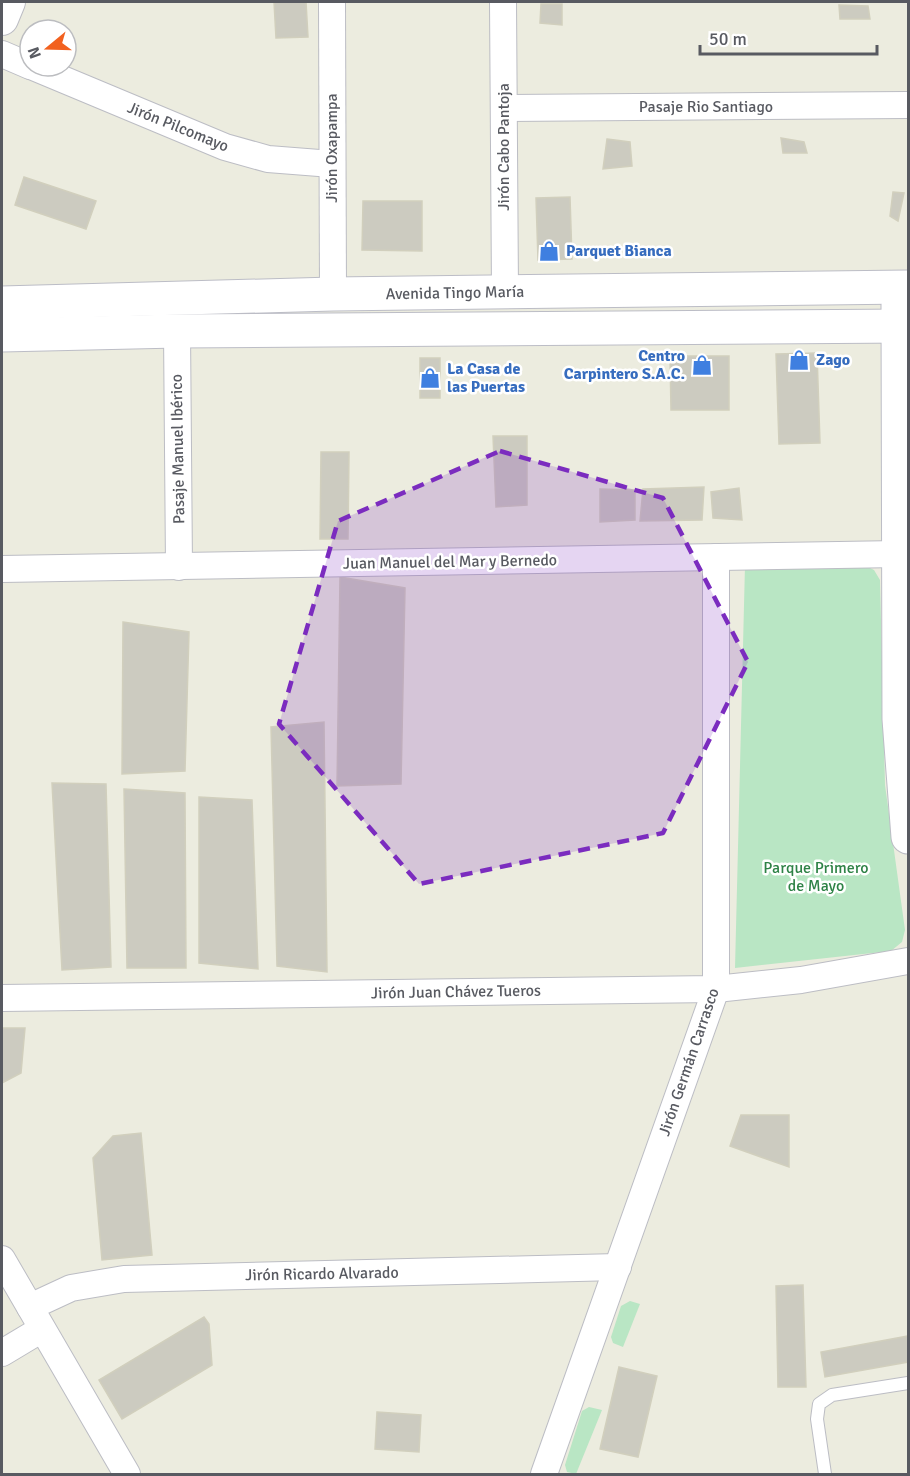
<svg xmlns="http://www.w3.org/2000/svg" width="910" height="1476" font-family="Signika,sans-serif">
  <rect width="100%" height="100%" fill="#ececdf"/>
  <g fill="#b9e6c4">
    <polygon points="745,565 864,565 874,570 880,580 885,785 905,930 902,942 891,951 735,968"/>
    <polygon points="630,1301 640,1304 623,1347 613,1343 611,1337 621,1306"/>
    <polygon points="589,1407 602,1410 576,1474 567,1472 565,1465 582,1411"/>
  </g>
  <g fill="#cccbc0" stroke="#d1cfbd" stroke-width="1.5">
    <polygon points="274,2 306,2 308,37 276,38"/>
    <polygon points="541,4 562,4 562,25 540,23"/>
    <polygon points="839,5 868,6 870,19 840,19"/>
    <polygon points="781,138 804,142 807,153 783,153"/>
    <polygon points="607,139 630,142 632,166 603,169"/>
    <polygon points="24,177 96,201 86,229 15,205"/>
    <polygon points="893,192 904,193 898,221 890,216"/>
    <polygon points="570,197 572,259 538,260 536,198"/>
    <polygon points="363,201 422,201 422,251 362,250"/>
    <polygon points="817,353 820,443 779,444 776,354"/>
    <polygon points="670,356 729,356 729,410 671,410"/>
    <rect x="420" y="358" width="20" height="40"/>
    <polygon points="493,436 527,436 527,505 496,507"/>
    <polygon points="321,452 349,452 348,539 320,539"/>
    <polygon points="704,487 702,520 640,521 643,489"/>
    <polygon points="739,488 742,520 713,518 711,492"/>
    <polygon points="600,489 635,490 635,520 600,522"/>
    <polygon points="340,577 405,588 401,784 337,786"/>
    <polygon points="123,622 189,632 185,771 122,774"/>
    <polygon points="324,722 327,972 277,966 271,727"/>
    <polygon points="52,783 106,784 111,967 62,970"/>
    <polygon points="124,789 185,793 186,968 127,968"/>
    <polygon points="199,797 252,800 258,969 199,963"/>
    <polygon points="2,1028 25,1028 21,1073 2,1083"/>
    <polygon points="741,1115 789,1115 789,1167 730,1146"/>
    <polygon points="141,1133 152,1255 102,1260 93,1158 113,1136"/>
    <polygon points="803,1285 806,1387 778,1387 776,1286"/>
    <polygon points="204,1317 209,1324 212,1365 122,1419 99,1380"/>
    <polygon points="908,1336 908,1362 825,1377 821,1352"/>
    <polygon points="619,1367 657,1376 638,1457 600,1449"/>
    <polygon points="377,1412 421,1415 419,1452 375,1449"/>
  </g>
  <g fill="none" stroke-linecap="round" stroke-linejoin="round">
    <g stroke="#bcbdc4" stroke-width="14">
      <polyline id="service" points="825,1474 817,1419 819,1404 832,1395 908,1383"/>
    </g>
    <g stroke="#bcbdc4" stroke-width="28">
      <g id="minor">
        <polyline points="332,2 333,294"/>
        <polyline points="503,2 505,292"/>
        <polyline points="2,54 30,66"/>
        <polyline points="31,66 225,147 268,159 332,164"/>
        <polyline points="504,108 908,105"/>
        <polyline points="177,331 179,567"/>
        <polyline points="2,569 899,554"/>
        <polyline points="2,998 716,989 801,980 908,961"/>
        <polyline points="2,1259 127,1474"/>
        <polyline points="30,1307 71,1288 124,1279 618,1267"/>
        <polyline points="2,1353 42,1329"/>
        <polyline points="544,1474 716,989 716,557"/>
      </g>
    </g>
    <g stroke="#bcbdc4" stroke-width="34">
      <polyline id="tertiary" points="2,19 9,2"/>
    </g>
    <g stroke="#bcbdc6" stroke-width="35">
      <g id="secondary">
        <polyline points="2,303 333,294 908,287"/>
        <polyline points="898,305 899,719 908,837"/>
        <polyline points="2,335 177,331 908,326"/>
      </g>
    </g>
    <use href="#service" stroke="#fff" stroke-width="12"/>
    <use href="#minor" stroke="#fff" stroke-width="26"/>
    <use href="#tertiary" stroke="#fff" stroke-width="32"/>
    <use href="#secondary" stroke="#fff" stroke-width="33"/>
  </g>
  <path fill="#7b2cbf" fill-opacity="0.2" stroke="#7b2cbf" stroke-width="4.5" stroke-dasharray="12 8" stroke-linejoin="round" d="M500,451L663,498L748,662L663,833L419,884L279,724L338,521Z"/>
  <defs>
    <g id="shop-bare" transform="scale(1.62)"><path d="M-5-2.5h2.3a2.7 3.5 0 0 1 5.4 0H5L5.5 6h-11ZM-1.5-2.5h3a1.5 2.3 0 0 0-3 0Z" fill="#3f7fe0" stroke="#fff" stroke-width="2.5" paint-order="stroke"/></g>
  </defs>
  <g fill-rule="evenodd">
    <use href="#shop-bare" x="549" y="251"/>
    <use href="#shop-bare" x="799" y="360"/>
    <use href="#shop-bare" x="702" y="365"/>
    <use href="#shop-bare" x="430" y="378"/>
  </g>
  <g text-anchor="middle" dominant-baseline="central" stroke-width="5" stroke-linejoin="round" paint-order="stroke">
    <g font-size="16" fill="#585a61" stroke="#fff">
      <text x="706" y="107">Pasaje Rio Santiago</text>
      <text transform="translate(178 127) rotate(22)">Jirón Pilcomayo</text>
      <text transform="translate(504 147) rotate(-90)">Jirón Cabo Pantoja</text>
      <text transform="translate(332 148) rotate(-90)">Jirón Oxapampa</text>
      <text transform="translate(455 293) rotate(-1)">Avenida Tingo María</text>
      <text transform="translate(178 449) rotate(-91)">Pasaje Manuel Ibérico</text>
      <text transform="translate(450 562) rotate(-1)">Juan Manuel del Mar y Bernedo</text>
      <text transform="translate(456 992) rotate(-1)">Jirón Juan Chávez Tueros</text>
      <text transform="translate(689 1062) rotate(-71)">Jirón Germán Carrasco</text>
      <text transform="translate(322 1274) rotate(-1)">Jirón Ricardo Alvarado</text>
    </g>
    <g font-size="16" font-weight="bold" fill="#366cbe" stroke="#fff" text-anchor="start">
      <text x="566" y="251">Parquet Bianca</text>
      <text x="685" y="356" text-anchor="end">Centro<tspan x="685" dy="18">Carpintero S.A.C.</tspan></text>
      <text x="816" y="360">Zago</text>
      <text x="447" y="369">La Casa de<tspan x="447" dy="18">las Puertas</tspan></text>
    </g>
    <g font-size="16" fill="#2e8246" stroke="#fff">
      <text x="816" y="868">Parque Primero<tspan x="816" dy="18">de Mayo</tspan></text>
    </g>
  </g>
  <rect width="910" height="1476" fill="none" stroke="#585a61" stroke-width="6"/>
  <g transform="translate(48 48) rotate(251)"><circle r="28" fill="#ffffff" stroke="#bcbdc0" stroke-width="1.5"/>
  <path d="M0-4.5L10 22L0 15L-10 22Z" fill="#f2611f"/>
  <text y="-9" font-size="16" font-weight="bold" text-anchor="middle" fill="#585a61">N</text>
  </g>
  <path d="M700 45v9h177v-9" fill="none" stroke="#585a61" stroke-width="3"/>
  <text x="709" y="45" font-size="18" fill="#585a61" stroke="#ffffff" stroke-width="4.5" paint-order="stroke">50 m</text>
</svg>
